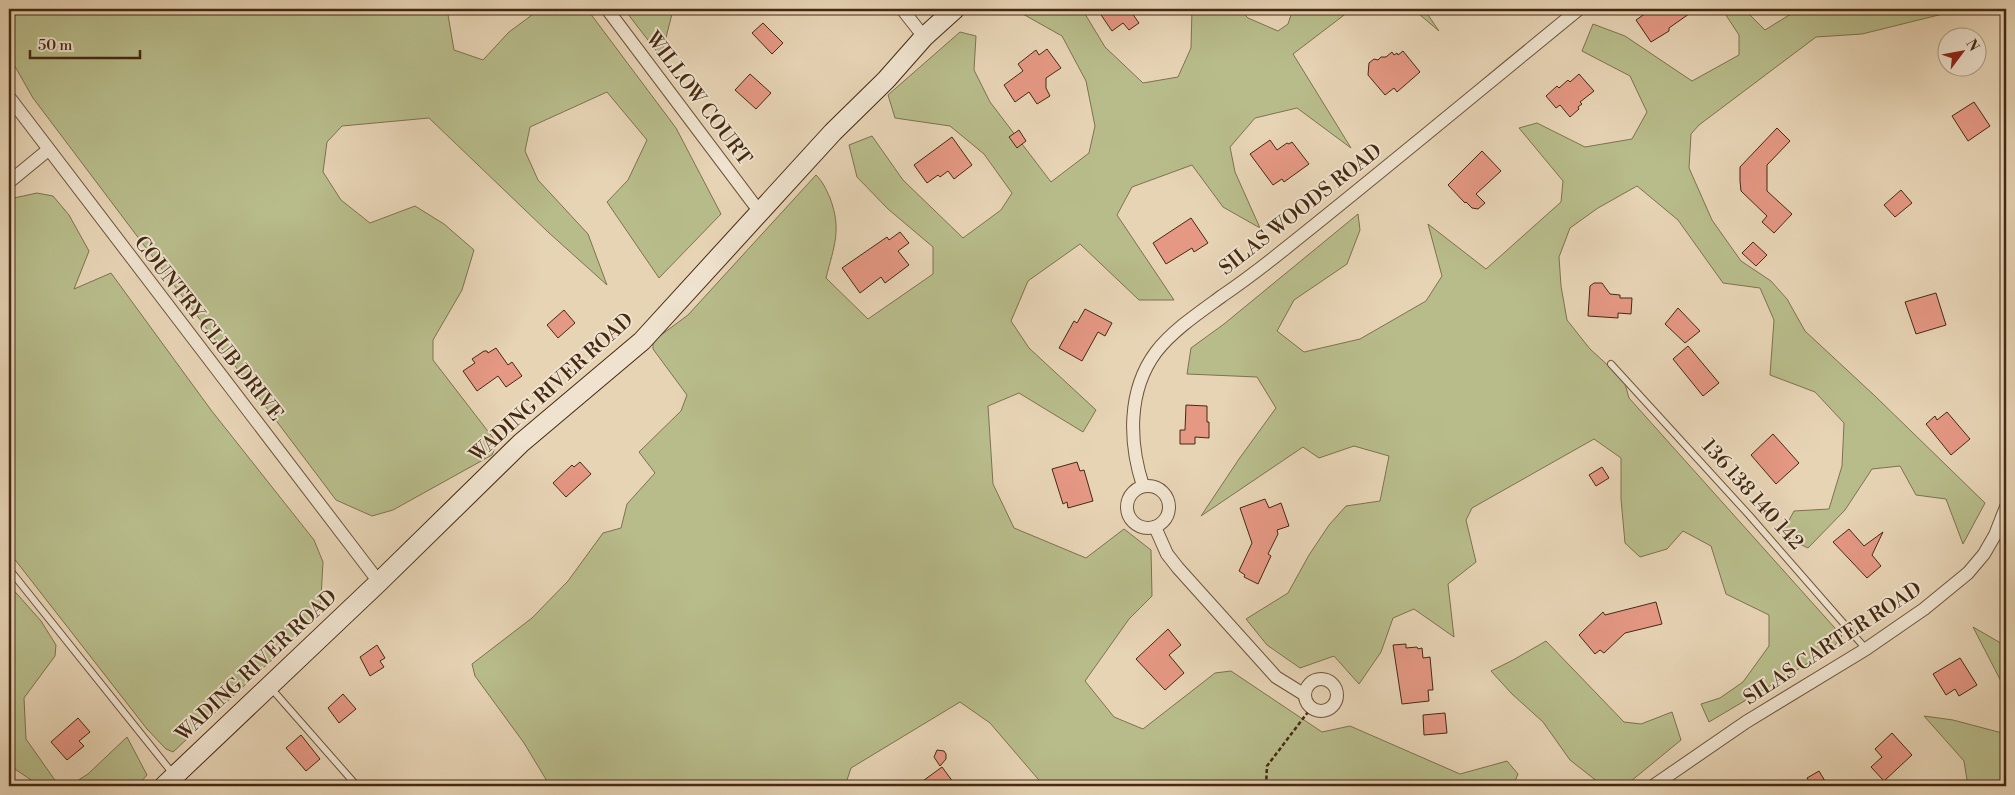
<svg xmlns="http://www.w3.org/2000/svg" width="2015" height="795" font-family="'Libre Bodoni',serif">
  <rect width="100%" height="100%" fill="#e7d4b5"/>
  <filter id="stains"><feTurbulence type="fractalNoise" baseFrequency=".004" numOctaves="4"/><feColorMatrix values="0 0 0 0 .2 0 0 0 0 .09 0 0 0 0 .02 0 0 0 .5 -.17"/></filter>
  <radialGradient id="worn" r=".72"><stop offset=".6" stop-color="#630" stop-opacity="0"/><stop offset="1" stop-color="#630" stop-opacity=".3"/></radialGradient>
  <g fill="#b8bc8b" stroke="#7e724e">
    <polygon points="9,9 447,9 454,50 483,60 509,32 540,9 587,9 676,128 721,214 659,278 607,202 628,180 647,140 607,92 530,127 525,151 538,180 588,234 607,285 548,232 429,118 342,126 327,142 323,172 341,200 370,223 415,206 444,224 474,250 462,290 433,340 433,360 497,443 492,455 393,510 372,516 336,500 33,98 9,56"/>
    <polygon points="624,9 677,9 672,14 661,57"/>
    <path d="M1014,9H1082L1105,47L1143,83L1178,77L1191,48L1192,9H1239L1248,18L1278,31L1288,24L1293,9H1352L1293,54L1351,148L1297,108L1255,118L1230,147L1235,172L1260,228L1223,207L1192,165L1132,187L1117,215L1174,300H1139L1080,244L1028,281L1011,321L1029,348L1096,410L1083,432L1019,393L988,406L993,484L1014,528L1086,558L1124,529L1151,550L1152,596L1129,619L1085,681L1114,717L1143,729L1215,673L1231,671L1322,732L1350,726L1460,774L1507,761L1518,774L1513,786H1044L990,723L960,702L851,768L845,786H550L524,743L475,676L472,664L532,618L568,581L603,533L621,528L627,504L655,473L639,452L681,411L687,395L653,349V341L688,315L816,175C823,182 826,189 830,198C842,230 834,246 826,278L868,319L933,274V247L888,209L857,177L849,145L872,136L903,180L963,238L1001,210L1012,193L984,154L950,126L895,118L888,95L960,32L976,36L974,70L990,102L1051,182L1089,153L1095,126L1086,81L1062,36Z"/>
    <polygon points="1413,9 1424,9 1439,31"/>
    <polygon points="1722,9 1744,9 1765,30 1799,9 1963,9 1862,34 1816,37 1699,125 1691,134 1689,168 1712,220 1741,261 1771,281 1787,299 1805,331 1875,396 1985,503 1963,544 1946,499 1916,495 1900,466 1872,469 1845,510 1808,548 1781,535 1794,511 1829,509 1842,466 1844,423 1815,392 1770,375 1774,320 1760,288 1723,283 1678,220 1637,186 1598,208 1570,228 1559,257 1561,286 1567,320 1590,349 1624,380 1629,398 1842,636 1832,649 1709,722 1701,704 1720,698 1743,682 1769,646 1769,615 1726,594 1711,546 1683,531 1667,549 1640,557 1625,543 1621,499 1621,458 1594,439 1472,508 1466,520 1476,562 1448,584 1454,637 1414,609 1393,618 1381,652 1359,684 1334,656 1300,668 1267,645 1246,619 1288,593 1309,555 1329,525 1346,506 1380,501 1389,456 1354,446 1319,458 1303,447 1201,516 1239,459 1276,408 1257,377 1187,374 1191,348 1224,324 1358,214 1360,230 1347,264 1294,300 1277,331 1304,352 1360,339 1426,301 1442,276 1428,224 1486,269 1561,202 1563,181 1519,128 1537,123 1585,147 1632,139 1647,112 1630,76 1582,51 1593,24 1625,36 1692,81 1739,55 1739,35"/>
    <polygon points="37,193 53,196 69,215 89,251 74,289 111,273 211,410 314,540 323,562 320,615 173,752 166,749 147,729 9,552 9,199"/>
    <polygon points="9,585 41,621 56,645 55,656 24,698 26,739 59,786 40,786 9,765"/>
    <polygon points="1973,627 2006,646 2006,691"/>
    <polygon points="1546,641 1624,722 1641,724 1672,712 1681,740 1625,786 1603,786 1570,760 1543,722 1512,694 1491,671 1513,660"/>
    <polygon points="1924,716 1953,720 2006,734 2006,786 1968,786 1964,761"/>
    <polygon points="127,737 147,775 137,786 69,786 88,774"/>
  </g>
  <g fill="#e59884" stroke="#452912">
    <polygon points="1097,9 1129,9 1139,23 1129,30 1123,23 1112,31"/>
    <polygon points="1652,9 1696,9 1669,28 1669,31 1651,42 1636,20"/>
    <polygon points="763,23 783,43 772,54 752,33"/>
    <polygon points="1047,49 1061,68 1046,78 1046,88 1050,96 1037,104 1029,92 1015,102 1004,85 1023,71 1018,64 1036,50 1039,55"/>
    <polygon points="1403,51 1420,72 1397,92 1394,88 1385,95 1368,75 1369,63 1374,59 1378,60 1381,57 1386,57 1392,52 1394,55 1397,53 1398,55"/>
    <polygon points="750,74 771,93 756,109 735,90"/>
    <polygon points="1579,74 1594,91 1580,102 1582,104 1578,107 1579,109 1570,117 1560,105 1556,108 1546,96 1557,86 1559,88 1568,80 1570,82"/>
    <polygon points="1974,102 1990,126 1968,141 1952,116"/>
    <polygon points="1777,128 1790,141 1767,165 1767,191 1792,214 1774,233 1762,222 1767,216 1741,191 1740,181 1740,167"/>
    <polygon points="1019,130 1026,141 1017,148 1009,137"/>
    <polygon points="952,137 972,165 954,179 948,171 940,177 938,175 927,183 914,165"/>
    <polygon points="1270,140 1277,150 1287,143 1289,144 1292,142 1309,164 1284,182 1282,179 1273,185 1250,154"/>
    <polygon points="1482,151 1501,171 1476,194 1485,203 1478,209 1472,208 1466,202 1465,203 1448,185"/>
    <polygon points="1901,190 1912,203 1895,217 1884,205"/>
    <polygon points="1191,218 1208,243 1194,252 1192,248 1166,264 1153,243"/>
    <polygon points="900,232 909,243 898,251 909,265 885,283 881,277 860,293 842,268 887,237 889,240"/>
    <polygon points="1753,242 1767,255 1756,266 1742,253"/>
    <polygon points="1594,283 1602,283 1610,294 1620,295 1620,298 1632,298 1631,314 1618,313 1618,318 1588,316 1590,286"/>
    <polygon points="1936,293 1946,325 1916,334 1905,302"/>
    <polygon points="1678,308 1700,331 1685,343 1665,324"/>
    <polygon points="1085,309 1112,323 1105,336 1098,332 1082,361 1059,348 1074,321 1077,323"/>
    <polygon points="564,310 575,323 558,338 547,325"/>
    <polygon points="1688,346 1719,383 1703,396 1673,359"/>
    <polygon points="496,348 508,365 512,362 522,376 506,387 498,376 477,391 463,371 475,363 472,359 484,351 487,351 488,353"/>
    <polygon points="1186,405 1207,406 1207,422 1209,422 1209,438 1195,437 1195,444 1180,444 1180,430 1185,430"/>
    <polygon points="1947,412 1970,439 1951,455 1926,424 1935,416 1937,420"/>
    <polygon points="1773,434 1799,463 1776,484 1751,455"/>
    <polygon points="580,462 591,474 566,497 553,483 572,465 574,467"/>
    <polygon points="1077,462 1080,471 1084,470 1093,501 1068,508 1067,502 1063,504 1052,469"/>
    <polygon points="1602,467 1609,478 1596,486 1589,475"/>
    <polygon points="1265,499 1269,508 1281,503 1289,526 1277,530 1278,534 1268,554 1271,556 1258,584 1244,577 1245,575 1239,571 1252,543 1240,508"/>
    <polygon points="1849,529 1864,546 1883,532 1872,555 1881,566 1867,578 1833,542"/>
    <polygon points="1656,602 1662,624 1625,633 1604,653 1600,650 1595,654 1579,635 1603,612 1605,615"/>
    <polygon points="1168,629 1181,645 1169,655 1184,673 1165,690 1136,659"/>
    <polygon points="1406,644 1406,648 1417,647 1418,649 1422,648 1423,658 1430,657 1433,690 1428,690 1429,701 1402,704 1393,645"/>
    <polygon points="377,645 385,658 380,661 384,667 370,676 360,657"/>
    <polygon points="1960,658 1977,685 1959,696 1955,689 1946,695 1933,674"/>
    <polygon points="343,694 356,709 339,723 328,708"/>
    <polygon points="1445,713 1447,733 1424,735 1423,715"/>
    <polygon points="78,718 90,732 79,741 84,746 67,760 51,742"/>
    <polygon points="1892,733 1912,755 1884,781 1871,767 1882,757 1875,749"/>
    <polygon points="301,735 320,759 306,771 286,748"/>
    <polygon points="937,750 944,751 946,754 946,759 940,766 934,757"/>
    <polygon points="942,767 956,786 916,786"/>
    <polygon points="1819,771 1828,786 1812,786 1807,778"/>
  </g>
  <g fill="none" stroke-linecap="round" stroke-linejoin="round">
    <g stroke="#6e543b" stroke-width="8">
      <g id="service">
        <polyline points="1611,364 1749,515 1866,649"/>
        <polyline points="9,569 174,775"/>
        <polyline points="270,687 357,786"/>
      </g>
    </g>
    <g stroke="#6e543b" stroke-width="14">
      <g id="minor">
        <polyline points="607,9 759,211"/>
        <polyline points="902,9 924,37"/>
        <polyline points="9,97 379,582"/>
        <polyline points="9,182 48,150"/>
        <circle cx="1148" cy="507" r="21"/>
        <path d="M1143,486C1129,443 1127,391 1156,352C1173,330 1200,312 1222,296C1244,281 1265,265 1286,248C1384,170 1481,89 1579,9"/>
        <polyline points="1155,527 1167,554 1178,568 1276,677 1305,695"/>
        <circle cx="1321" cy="695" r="16"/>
        <polyline points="1653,786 1746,722 1866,649 1924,609 1968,573 1984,554 1995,535 2006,507"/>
      </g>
    </g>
    <g stroke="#452912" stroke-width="21">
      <polyline id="secondary" points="164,786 379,582 521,443 642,341 833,132 886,80 924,37 955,9"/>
    </g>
    <polyline stroke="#452912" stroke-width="2.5" stroke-dasharray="4 2.5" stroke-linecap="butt" points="1266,786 1267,766 1311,708"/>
    <use href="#service" stroke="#efe3cf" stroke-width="6"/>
    <use href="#minor" stroke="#efe3cf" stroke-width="12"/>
    <use href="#secondary" stroke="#efe3cf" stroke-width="19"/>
  </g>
  <g text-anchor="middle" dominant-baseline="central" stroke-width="4" stroke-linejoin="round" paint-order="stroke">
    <g font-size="20" fill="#452912" stroke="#efe3cf">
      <text transform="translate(698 99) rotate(53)">WILLOW COURT</text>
      <text transform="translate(1301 210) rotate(-38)">SILAS WOODS ROAD</text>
      <text transform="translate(208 329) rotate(52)">COUNTRY CLUB DRIVE</text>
      <text transform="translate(552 388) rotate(-42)">WADING RIVER ROAD</text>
      <text transform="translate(1752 495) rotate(48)">136 138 140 142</text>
      <text transform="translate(1833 644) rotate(-33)">SILAS CARTER ROAD</text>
      <text transform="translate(257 666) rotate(-43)">WADING RIVER ROAD</text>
    </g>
  </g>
  <rect width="2015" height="795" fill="none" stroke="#e7d4b5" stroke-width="30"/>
  <rect x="10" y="10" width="1995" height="775" fill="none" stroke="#452912" stroke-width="2.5"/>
  <rect x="15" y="15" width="1985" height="765" fill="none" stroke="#452912"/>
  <g transform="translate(1962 52) rotate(58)"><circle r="24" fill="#efe3cf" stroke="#ab9983"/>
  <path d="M0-4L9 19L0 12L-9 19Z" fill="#8f2418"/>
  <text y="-8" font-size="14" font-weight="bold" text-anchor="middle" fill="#452912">N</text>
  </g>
  <path d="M30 50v8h110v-8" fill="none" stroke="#452912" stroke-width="2.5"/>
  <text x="38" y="50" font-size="15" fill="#452912" stroke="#efe3cf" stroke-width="4" paint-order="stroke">50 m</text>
  <rect width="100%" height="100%" filter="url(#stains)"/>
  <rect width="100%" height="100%" fill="url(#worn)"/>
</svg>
